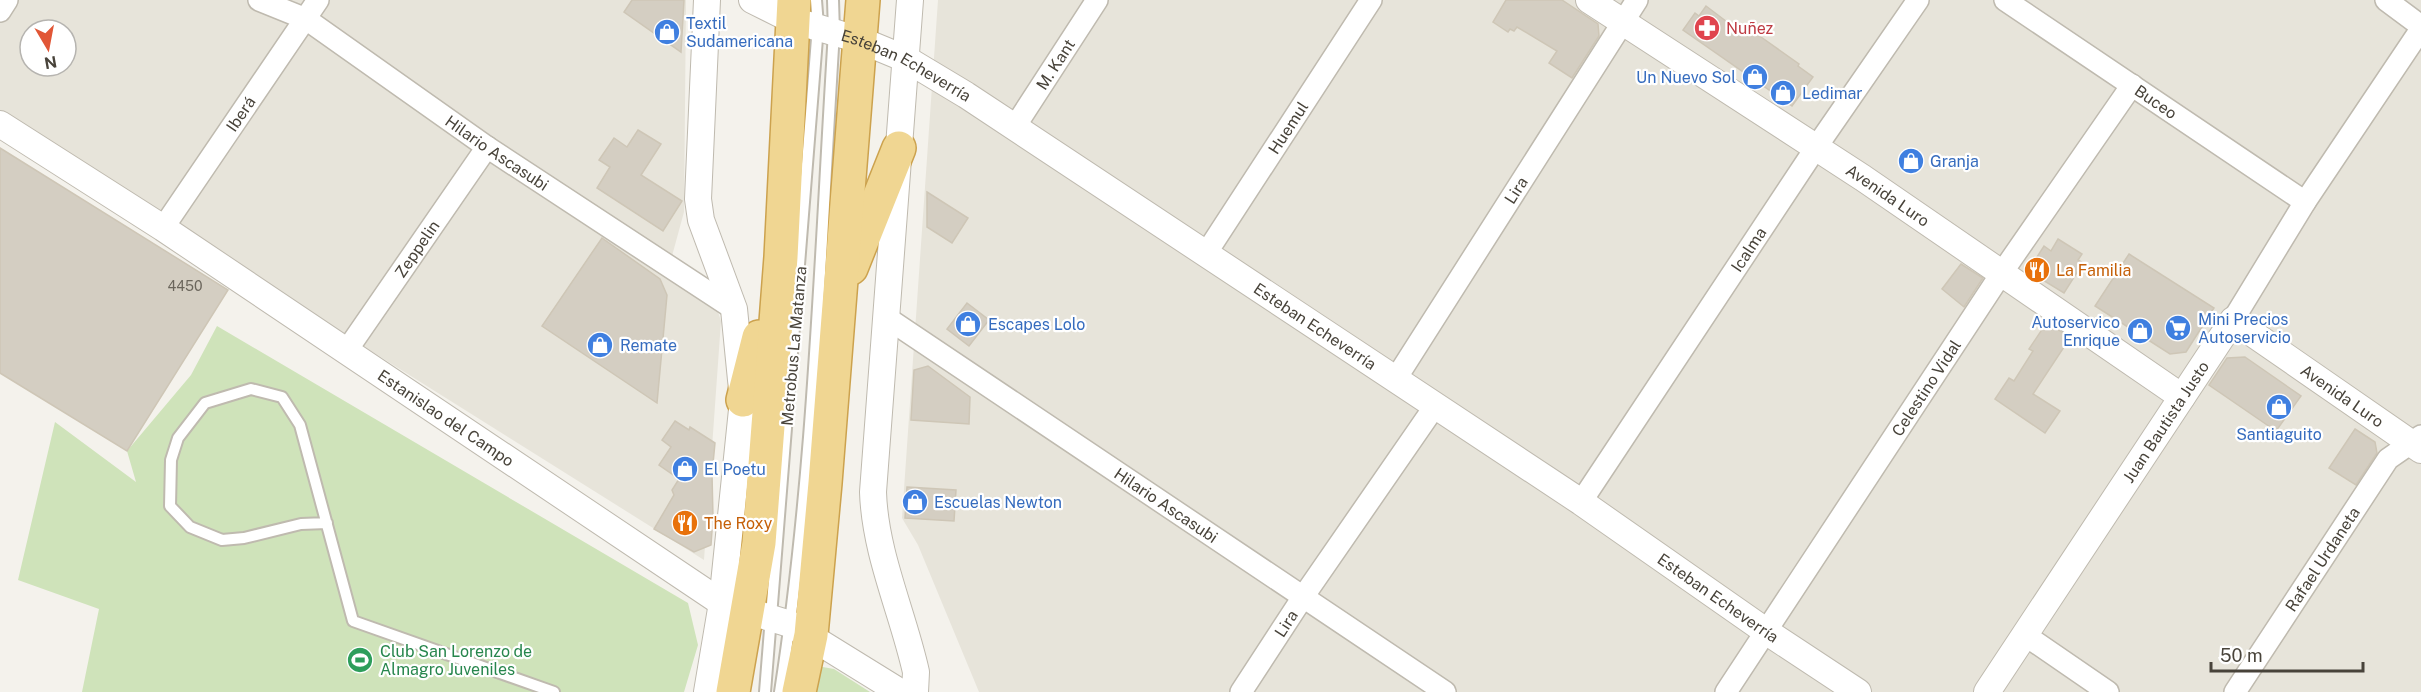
<svg xmlns="http://www.w3.org/2000/svg" width="2421" height="692" font-family="'Public Sans',sans-serif">
  <rect width="100%" height="100%" fill="#f4f2ec"/>
  <g fill="#e7e4da" fill-rule="evenodd">
    <path d="M0,0H686L684,212L666,278L718,312L721,321L704,560L0,118ZM30,30H66V66H30Z"/>
    <polygon points="938,0 2421,0 2421,692 979,692 918,545 902,518"/>
  </g>
  <g fill="#cfe3ba">
    <polygon points="217,326 688,603 698,645 684,692 82,692 99,609 18,580 55,422 136,482 127,451 191,375"/>
    <polygon points="817,666 834,669 870,692 812,692"/>
  </g>
  <g fill="#d4cec2" stroke="#cec6b6" stroke-width="1.5">
    <polygon points="632,0 684,0 681,52 624,12"/>
    <polygon points="1506,0 1562,0 1598,24 1599,36 1572,78 1549,63 1557,51 1517,27 1514,31 1510,29 1508,32 1493,22"/>
    <polygon points="1706,6 1743,34 1746,30 1751,34 1753,32 1761,37 1799,64 1798,66 1813,77 1792,106 1683,30 1695,13 1699,16"/>
    <polygon points="638,130 661,144 641,175 682,201 663,231 597,188 610,167 599,160 614,138 627,147"/>
    <polygon points="0,148 228,290 127,451 0,373"/>
    <polygon points="927,192 968,218 952,243 927,227"/>
    <polygon points="602,238 660,279 667,295 657,403 542,326"/>
    <polygon points="2058,239 2082,254 2078,260 2083,263 2064,293 2028,271 2044,246 2051,251"/>
    <polygon points="2129,254 2214,308 2186,352 2170,354 2095,306"/>
    <polygon points="1961,264 1983,278 1964,307 1942,289"/>
    <polygon points="967,303 989,320 969,346 947,329"/>
    <polygon points="2047,322 2070,338 2033,394 2060,411 2045,433 1995,399 2009,378 2014,381 2033,351 2029,349"/>
    <polygon points="2245,357 2301,396 2276,431 2209,385 2227,358"/>
    <polygon points="928,366 970,397 969,424 911,420 914,370"/>
    <polygon points="675,421 689,430 690,427 715,443 712,474 713,517 711,545 694,552 654,529 674,495 672,490 679,479 659,465 671,447 662,440"/>
    <polygon points="2355,429 2375,442 2377,453 2356,485 2329,468"/>
    <polygon points="907,487 956,490 954,521 905,518"/>
  </g>
  <g fill="none" stroke-linecap="round" stroke-linejoin="round">
    <g stroke="#bfbaaf" stroke-width="14">
      <g id="service">
        <polyline points="327,523 301,524 244,538 222,540 190,527 170,506 171,460 178,438 205,403 251,389 282,397 300,425 353,621 554,692"/>
        <polyline points="765,692 818,26 816,0"/>
        <path d="M780,692C814,474 820,252 834,32L833,0"/>
      </g>
    </g>
    <g stroke="#bfbaaf" stroke-width="24">
      <g id="minor">
        <path id="s1" d="M259,0L306,19L487,147L734,309"/>
        <path id="s2" d="M2005,0L2305,202"/>
        <polyline points="2386,0 2421,26"/>
        <polyline points="0,11 7,0"/>
        <path id="s3" d="M1014,128L1097,0"/>
        <path id="s4" d="M163,228L318,0"/>
        <path id="s5" d="M1205,255L1371,0"/>
        <path id="s6" d="M887,318L1445,692"/>
        <polyline points="2233,320 2305,202 2421,29"/>
        <path id="s7" d="M347,350L487,147"/>
        <path id="s8" d="M1395,380L1637,0"/>
        <path id="s9" d="M1581,502L1815,149L1918,0"/>
        <polyline points="2025,635 2108,692"/>
        <path id="s10" d="M1241,692L1303,597L1435,406"/>
        <path id="s11" d="M1726,692L2001,274L2132,85"/>
        <path id="s12" d="M2235,692L2388,459L2421,436"/>
      </g>
    </g>
    <g stroke="#bfbaaf" stroke-width="28">
      <g id="tertiary">
        <path id="s13" d="M752,0L792,20L860,40L906,59L966,95L1581,502L1767,632L1858,692"/>
        <path d="M910,0L873,492C875,554 903,613 916,672L915,692"/>
        <path id="s14" d="M1589,0L1863,178L2182,397"/>
        <path id="s15" d="M0,124L163,228L722,603L790,624L900,692"/>
        <polyline points="707,692 722,603 743,400 734,309 701,220 698,199 707,0"/>
        <path id="s16" d="M1987,692L2233,320L2421,450"/>
      </g>
    </g>
    <g stroke="#cca24e" stroke-width="36">
      <g id="trunk">
        <polyline points="851,268 899,148"/>
        <polyline points="743,400 759,337"/>
        <polyline points="733,692 759,543 781,257 794,0"/>
        <polyline points="799,692 811,635 825,483 863,0"/>
      </g>
    </g>
    <use href="#service" stroke="#fff" stroke-width="10"/>
    <use href="#minor" stroke="#fff" stroke-width="21"/>
    <use href="#tertiary" stroke="#fff" stroke-width="26"/>
    <use href="#trunk" stroke="#f0d692" stroke-width="33"/>
  </g>
  <defs>
    <g id="pharmacy-disc" transform="scale(1.35)"><circle r="9.5" fill="#e0444e" stroke="#fff"/><path d="M-2-6h4v4h4v4h-4v4h-4v-4h-4v-4h4Z" fill="#fff"/></g>
    <g id="shop-disc" transform="scale(1.35)"><circle r="9.5" fill="#3f7fe0" stroke="#fff"/><path d="M-5-2.5h2.3a2.7 3.5 0 0 1 5.4 0H5L5.5 6h-11ZM-1.5-2.5h3a1.5 2.3 0 0 0-3 0Z" fill="#fff"/></g>
    <g id="restaurant-disc" transform="scale(1.35)"><circle r="9.5" fill="#e8710a" stroke="#fff"/><path d="M-5-6h1v4h1v-4h1v4h1v-4h1v5L-1.5 .5V6h-2V.5L-5-1ZM5-6V6H3V1.5H1.5Q1.5-4 5-6Z" fill="#fff"/></g>
    <g id="supermarket-disc" transform="scale(1.35)"><circle r="9.5" fill="#3f7fe0" stroke="#fff"/><path d="M-6-5.5h2.5l.6 2H6L4.5 2H-2.5L-4.4-4H-6ZM-1.5 3.2a1.3 1.3 0 1 0 .1 0ZM3 3.2a1.3 1.3 0 1 0 .1 0Z" fill="#fff"/></g>
    <g id="stadium-disc" transform="scale(1.35)"><circle r="9.5" fill="#2e9e5b" stroke="#fff"/><path d="M0-5a6.5 5 0 1 0 0 10a6.5 5 0 1 0 0-10ZM-3.5-1.8h7v3.6h-7Z" fill="#fff"/></g>
  </defs>
  <g fill-rule="evenodd">
    <use href="#pharmacy-disc" x="1707" y="28"/>
    <use href="#shop-disc" x="667" y="32"/>
    <use href="#shop-disc" x="1755" y="77"/>
    <use href="#shop-disc" x="1783" y="93"/>
    <use href="#shop-disc" x="1911" y="161"/>
    <use href="#restaurant-disc" x="2037" y="270"/>
    <use href="#shop-disc" x="968" y="324"/>
    <use href="#supermarket-disc" x="2178" y="328"/>
    <use href="#shop-disc" x="2140" y="331"/>
    <use href="#shop-disc" x="600" y="345"/>
    <use href="#shop-disc" x="2279" y="407"/>
    <use href="#shop-disc" x="685" y="469"/>
    <use href="#shop-disc" x="915" y="502"/>
    <use href="#restaurant-disc" x="685" y="523"/>
    <use href="#stadium-disc" x="360" y="660"/>
  </g>
  <g text-anchor="middle" dominant-baseline="central" stroke-width="4.5" stroke-linejoin="round" paint-order="stroke">
    <g font-size="14" fill="#6b665c">
      <text x="185" y="286">4450</text>
    </g>
    <g font-size="16" fill="#366cbe" stroke="#fff" text-anchor="start">
      <text x="686" y="23">Textil<tspan x="686" dy="18">Sudamericana</tspan></text>
      <text x="1736" y="77" text-anchor="end">Un Nuevo Sol</text>
      <text x="1802" y="93">Ledimar</text>
      <text x="1930" y="161">Granja</text>
      <text x="2198" y="319">Mini Precios<tspan x="2198" dy="18">Autoservicio</tspan></text>
      <text x="2120" y="322" text-anchor="end">Autoservico<tspan x="2120" dy="18">Enrique</tspan></text>
      <text x="988" y="324">Escapes Lolo</text>
      <text x="620" y="345">Remate</text>
      <text x="2279" y="434" text-anchor="middle">Santiaguito</text>
      <text x="704" y="469">El Poetu</text>
      <text x="934" y="502">Escuelas Newton</text>
    </g>
    <g font-size="16" fill="#be3a42" stroke="#fff" text-anchor="start">
      <text x="1726" y="28">Nuñez</text>
    </g>
    <g font-size="16" fill="#48433a" stroke="#fff">
      <text stroke="none"><textPath href="#s3" startOffset="76">M. Kant</textPath></text>
      <text stroke="none"><textPath href="#s13" startOffset="168">Esteban Echeverría</textPath></text>
      <text stroke="none"><textPath href="#s2" startOffset="182">Buceo</textPath></text>
      <text stroke="none"><textPath href="#s4" startOffset="138">Iberá</textPath></text>
      <text stroke="none"><textPath href="#s5" startOffset="152">Huemul</textPath></text>
      <text stroke="none"><textPath href="#s1" startOffset="284">Hilario Ascasubi</textPath></text>
      <text stroke="none"><textPath href="#s8" startOffset="225">Lira</textPath></text>
      <text stroke="none"><textPath href="#s14" startOffset="357">Avenida Luro</textPath></text>
      <text stroke="none"><textPath href="#s7" startOffset="123">Zeppelin</textPath></text>
      <text stroke="none"><textPath href="#s9" startOffset="303">Icalma</textPath></text>
      <text stroke="none"><textPath href="#s13" startOffset="654">Esteban Echeverría</textPath></text>
      <text transform="translate(794 346) rotate(-85)">Metrobus La Matanza</text>
      <text stroke="none"><textPath href="#s11" startOffset="364">Celestino Vidal</textPath></text>
      <text stroke="none"><textPath href="#s16" startOffset="579">Avenida Luro</textPath></text>
      <text stroke="none"><textPath href="#s15" startOffset="534">Estanislao del Campo</textPath></text>
      <text stroke="none"><textPath href="#s16" startOffset="324">Juan Bautista Justo</textPath></text>
      <text stroke="none"><textPath href="#s6" startOffset="336">Hilario Ascasubi</textPath></text>
      <text stroke="none"><textPath href="#s12" startOffset="159">Rafael Urdaneta</textPath></text>
      <text stroke="none"><textPath href="#s13" startOffset="1140">Esteban Echeverría</textPath></text>
      <text stroke="none"><textPath href="#s10" startOffset="82">Lira</textPath></text>
    </g>
    <g font-size="16" fill="#c56008" stroke="#fff" text-anchor="start">
      <text x="2056" y="270">La Familia</text>
      <text x="704" y="523">The Roxy</text>
    </g>
    <g font-size="16" fill="#27864d" stroke="#fff" text-anchor="start">
      <text x="380" y="651">Club San Lorenzo de<tspan x="380" dy="18">Almagro Juveniles</tspan></text>
    </g>
  </g>
  <g transform="translate(48 48) rotate(170)"><circle r="28" fill="#ffffff" stroke="#b6b4b0" stroke-width="1.5"/>
  <path d="M0-4.5L10 22L0 15L-10 22Z" fill="#e15636"/>
  <text y="-9" font-size="16" font-weight="bold" text-anchor="middle" fill="#48433a">N</text>
  </g>
  <path d="M2211 662v9h152v-9" fill="none" stroke="#48433a" stroke-width="3"/>
  <text x="2220" y="662" font-size="18" fill="#48433a" stroke="#ffffff" stroke-width="4.5" paint-order="stroke">50 m</text>
</svg>
